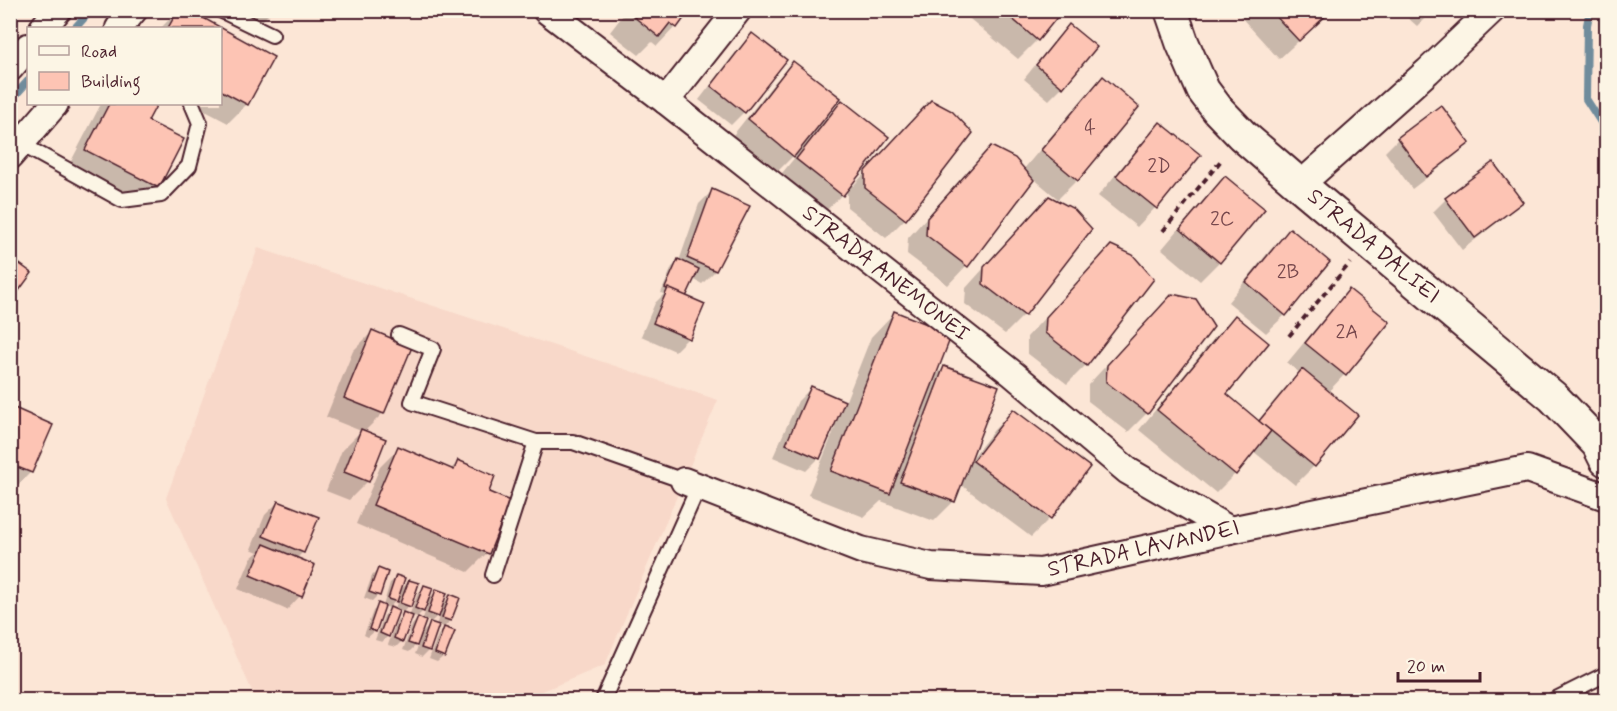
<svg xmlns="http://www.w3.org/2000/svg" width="1617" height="711" font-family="Mynerve,sans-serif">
  <rect width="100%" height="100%" fill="#fce6d6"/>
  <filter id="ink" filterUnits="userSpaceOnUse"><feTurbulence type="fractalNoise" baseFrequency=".0167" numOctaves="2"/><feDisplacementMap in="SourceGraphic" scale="12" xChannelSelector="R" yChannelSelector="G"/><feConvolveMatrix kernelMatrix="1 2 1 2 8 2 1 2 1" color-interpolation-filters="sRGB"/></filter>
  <g filter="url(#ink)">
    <polygon fill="#f8d8c9" points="258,248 718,400 605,665 521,700 256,700 166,498"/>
    <g fill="#0003" fill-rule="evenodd">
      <polygon points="178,10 186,10 219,28 161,28"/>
      <polygon points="232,10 273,10 258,25"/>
      <polygon points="627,10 689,10 675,27 657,46 652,42 639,55 610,32"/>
      <polygon points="967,10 1061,10 1037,40 1018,59 964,14"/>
      <polygon points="1243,10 1332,10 1279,59 1239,15"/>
      <polygon points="1399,10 1433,10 1417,26"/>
      <polygon points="1069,26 1062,87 1049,100 1024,79 1056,39"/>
      <polygon points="220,30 247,104 228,123 192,104 220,104"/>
      <polygon points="752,35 744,112 731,125 699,100 739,48"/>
      <polygon points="794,63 822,122 842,102 851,184 853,186 931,102 905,219 886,238 847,207 847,189 823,214 778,178 796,156 794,155 774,175 730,139 775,82"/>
      <polygon points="1103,78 1077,180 1058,199 1033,178 966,266 948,285 907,254 908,238 972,167 1023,170 1084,97"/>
      <polygon points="101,104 156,104 146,121 157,187 138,206 67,169"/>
      <polygon points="1440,107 1468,143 1455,156 1412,189 1385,152 1398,139"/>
      <polygon points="1161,124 1199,156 1155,208 1137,227 1098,196 1142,143"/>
      <polygon points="1225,178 1219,262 1200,281 1162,249 1206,197"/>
      <polygon points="712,191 715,271 702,284 693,279 685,297 688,338 675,351 641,336 655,303 664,294 661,293 672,267 679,261 699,204"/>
      <polygon points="1446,199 1521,201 1508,214 1462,250 1433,212"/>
      <polygon points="1030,217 1024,315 1005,334 965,304 966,288"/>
      <polygon points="1290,231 1285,315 1266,333 1228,302 1271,249"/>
      <polygon points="1092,266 1086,365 1067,384 1027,353 1027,337"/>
      <polygon points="1350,291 1388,322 1344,375 1328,392 1356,415 1314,466 1295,485 1253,451 1235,474 1216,493 1139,430 1216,336 1235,317 1224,395 1257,422 1283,390 1300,373 1287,363 1331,310"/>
      <polygon points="1172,295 1147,413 1128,432 1088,401 1088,385"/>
      <polygon points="894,313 933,378 944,367 969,462 994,430 1013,411 1088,468 1050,518 1031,537 960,484 953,502 934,521 881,501 864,517 808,495 835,428 832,427 819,458 806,471 773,457 798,401 811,388 845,403 871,337"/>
      <polygon points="372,332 383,413 364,432 368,481 349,500 326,491 342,450 361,431 326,417 353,351"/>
      <polygon points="10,408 31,472 18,485 10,482"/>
      <polygon points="399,448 450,470 458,462 487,553 468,572 356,524 380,467"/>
      <polygon points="278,502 303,552 296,559 313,566 300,596 287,610 238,589 251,558 258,552 251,549 265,515"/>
      <polygon points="378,570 378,595 372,601 364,598 372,576"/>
      <polygon points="397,577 399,592 409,581 409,606 403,612 397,610 388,636 382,642 375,640 384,616 390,609 394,611 399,597 389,608 384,606 375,631 368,637 364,635 373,611 379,605 383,606 390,583"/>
      <path d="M424,587L426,601L437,591L441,606L451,596L450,621L444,627L438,625L429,650L422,657L415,654L420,641L409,652L403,650L412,625L418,619L422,621L427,607L417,617L411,615L402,641L396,647L388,645L397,620L404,614L409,616L418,593ZM440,613L436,626L431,624L420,635L425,620L431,622Z"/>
      <polygon points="445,629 444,656 437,662 429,659 438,635"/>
    </g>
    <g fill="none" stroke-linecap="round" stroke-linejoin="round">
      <g stroke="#6f8c9c" stroke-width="8">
        <polyline points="1590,10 1587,25 1586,99 1606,130"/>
        <polyline points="75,28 91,10"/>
        <polyline points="10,101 28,81"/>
      </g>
    </g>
    <g fill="#fdc4b4" stroke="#4a1f2b" stroke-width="1.5">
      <polygon points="178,10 189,10 274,57 248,105 220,90 220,28 168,28"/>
      <polygon points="630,10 690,10 677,28 670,23 659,37 628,12"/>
      <polygon points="1002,10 1063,10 1038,41"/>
      <polygon points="1270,10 1332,10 1299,41"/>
      <polygon points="1069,24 1097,47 1063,88 1036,65"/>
      <polygon points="752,33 787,60 745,113 711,86"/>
      <polygon points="793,61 841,98 794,157 748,119"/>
      <polygon points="1103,76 1139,107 1078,181 1041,150"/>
      <polygon points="842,100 889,137 843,196 796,159"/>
      <polygon points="931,100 952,111 973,133 906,220 865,188 865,171"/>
      <polygon points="109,104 157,104 148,121 184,139 159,188 85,150"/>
      <polygon points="1441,105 1470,143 1426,177 1397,138"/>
      <polygon points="1160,122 1201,155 1157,209 1116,176"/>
      <polygon points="991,146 1015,158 1034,180 968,267 926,235 927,218"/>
      <polygon points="1493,162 1523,202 1475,238 1445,198"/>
      <polygon points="1225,176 1265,209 1220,263 1180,229"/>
      <polygon points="712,189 750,206 716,271 687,258"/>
      <polygon points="1049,196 1074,209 1092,229 1025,316 983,284 984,267"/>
      <polygon points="1290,228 1330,262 1286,316 1246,282"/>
      <polygon points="1111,245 1133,255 1154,279 1087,366 1045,333 1046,317"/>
      <polygon points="10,257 32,273 12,300 10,299"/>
      <polygon points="678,259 699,269 686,297 665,288"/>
      <polygon points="668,288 705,304 690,339 653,323"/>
      <polygon points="1349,289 1390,322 1346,376 1305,343"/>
      <polygon points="1172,294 1196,299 1214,327 1148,414 1106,382 1107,365"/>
      <polygon points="894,311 952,334 890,494 831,471"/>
      <polygon points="1235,315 1269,343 1227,394 1271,431 1236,475 1157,410"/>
      <polygon points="372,330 412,347 384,414 344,398"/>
      <polygon points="944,366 999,386 955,502 900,482"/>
      <polygon points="1302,369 1358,415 1315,467 1259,421"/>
      <polygon points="811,386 845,401 820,459 786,444"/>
      <polygon points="10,406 53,425 32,473 10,464"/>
      <polygon points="1013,409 1090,467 1051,519 973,461"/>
      <polygon points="361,429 386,439 369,482 344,472"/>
      <polygon points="398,446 454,470 458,460 495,476 489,492 510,501 489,554 373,505"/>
      <polygon points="278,501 319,517 304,553 263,536"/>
      <polygon points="264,544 315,565 302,597 250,575"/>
      <polygon points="378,568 388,572 380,596 369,592"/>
      <polygon points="396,575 405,578 397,602 388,599"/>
      <polygon points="409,580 419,583 411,607 400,603"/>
      <polygon points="424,585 433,588 424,612 415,608"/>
      <polygon points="436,589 447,593 439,617 428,613"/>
      <polygon points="450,594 460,598 451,621 442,618"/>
      <polygon points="378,603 385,606 376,632 369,629"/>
      <polygon points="390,607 399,611 389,637 380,633"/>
      <polygon points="403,612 413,616 403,642 394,638"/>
      <polygon points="418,617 426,621 417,646 408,643"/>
      <polygon points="430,622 439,625 430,651 421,648"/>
      <polygon points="444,627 455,631 445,657 435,653"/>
    </g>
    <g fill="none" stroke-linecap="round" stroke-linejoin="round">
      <g stroke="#4a1f2b" stroke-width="18">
        <g id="service">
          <polyline points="220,10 272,35"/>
          <polyline points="21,144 122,200 161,195 189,166 200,123 192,104"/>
          <polyline points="399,335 433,349 412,402 536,442"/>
          <polyline points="493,575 536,442 573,442 684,481"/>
          <polyline points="603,700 698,488"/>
          <polyline points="1554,700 1606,674"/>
        </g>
      </g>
      <g stroke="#4a1f2b" stroke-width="30">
        <g id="minor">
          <path id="s1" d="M546,10L666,101L1013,374L1128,471L1230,530"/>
          <polyline points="43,28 58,10"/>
          <polyline points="119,28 134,10"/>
          <polyline points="10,68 28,47"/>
          <polyline points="666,101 738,10"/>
          <polyline points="10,156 55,104"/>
          <polyline points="1300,185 1428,71 1492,10"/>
          <path id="s2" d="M684,481L861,550L931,566L1041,572L1230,530L1527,469L1606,497"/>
        </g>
      </g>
      <g stroke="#4a1f2b" stroke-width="36">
        <g id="tertiary">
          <path id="s3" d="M1171,10L1182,42L1203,90L1218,110L1242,135L1300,185L1553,397L1598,444L1606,460"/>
        </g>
      </g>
      <g stroke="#4a1f2b" stroke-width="4" stroke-dasharray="6 4.5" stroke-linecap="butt">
        <polyline points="1163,231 1223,158"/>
        <polyline points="1289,336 1350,263"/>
      </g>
      <use href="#service" stroke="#fcf5e5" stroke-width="14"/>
      <use href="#minor" stroke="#fcf5e5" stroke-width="26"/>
      <use href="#tertiary" stroke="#fcf5e5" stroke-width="32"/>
    </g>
  </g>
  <g text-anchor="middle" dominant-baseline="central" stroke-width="6" stroke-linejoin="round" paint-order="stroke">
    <g font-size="20" fill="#77484d">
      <text x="1090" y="128">4</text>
      <text x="1159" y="166">2D</text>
      <text x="1222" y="219">2C</text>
      <text x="1288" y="272">2B</text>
      <text x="1347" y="332">2A</text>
    </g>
    <g font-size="22" fill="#4a1f2b" stroke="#fcf5e5">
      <text stroke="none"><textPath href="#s3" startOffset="318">STRADA DALIEI</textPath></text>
      <text stroke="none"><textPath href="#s1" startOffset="430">STRADA ANEMONEI</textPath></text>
      <text stroke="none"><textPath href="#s2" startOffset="477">STRADA LAVANDEI</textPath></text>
    </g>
  </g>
  <rect width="1617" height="711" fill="none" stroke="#fcf5e5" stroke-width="36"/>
  <rect x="18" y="18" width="1581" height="675" fill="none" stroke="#4a1f2b" stroke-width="2" filter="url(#ink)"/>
  <rect x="27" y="27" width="195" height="78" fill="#fcf5e5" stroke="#b59f9b" stroke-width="1.5"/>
  <rect x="39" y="46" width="30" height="9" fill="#fcf5e5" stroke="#b59f9b" stroke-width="1.5"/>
  <text x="81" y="57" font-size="18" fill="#4a1f2b">Road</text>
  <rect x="39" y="72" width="30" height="18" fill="#fdc4b4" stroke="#b59f9b" stroke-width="1.5"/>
  <text x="81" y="87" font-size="18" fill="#4a1f2b">Building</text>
  <path d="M1398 672v9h82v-9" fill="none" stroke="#4a1f2b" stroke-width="3"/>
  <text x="1407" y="672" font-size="18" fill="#4a1f2b" stroke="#fcf5e5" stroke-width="4.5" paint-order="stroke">20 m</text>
</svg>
